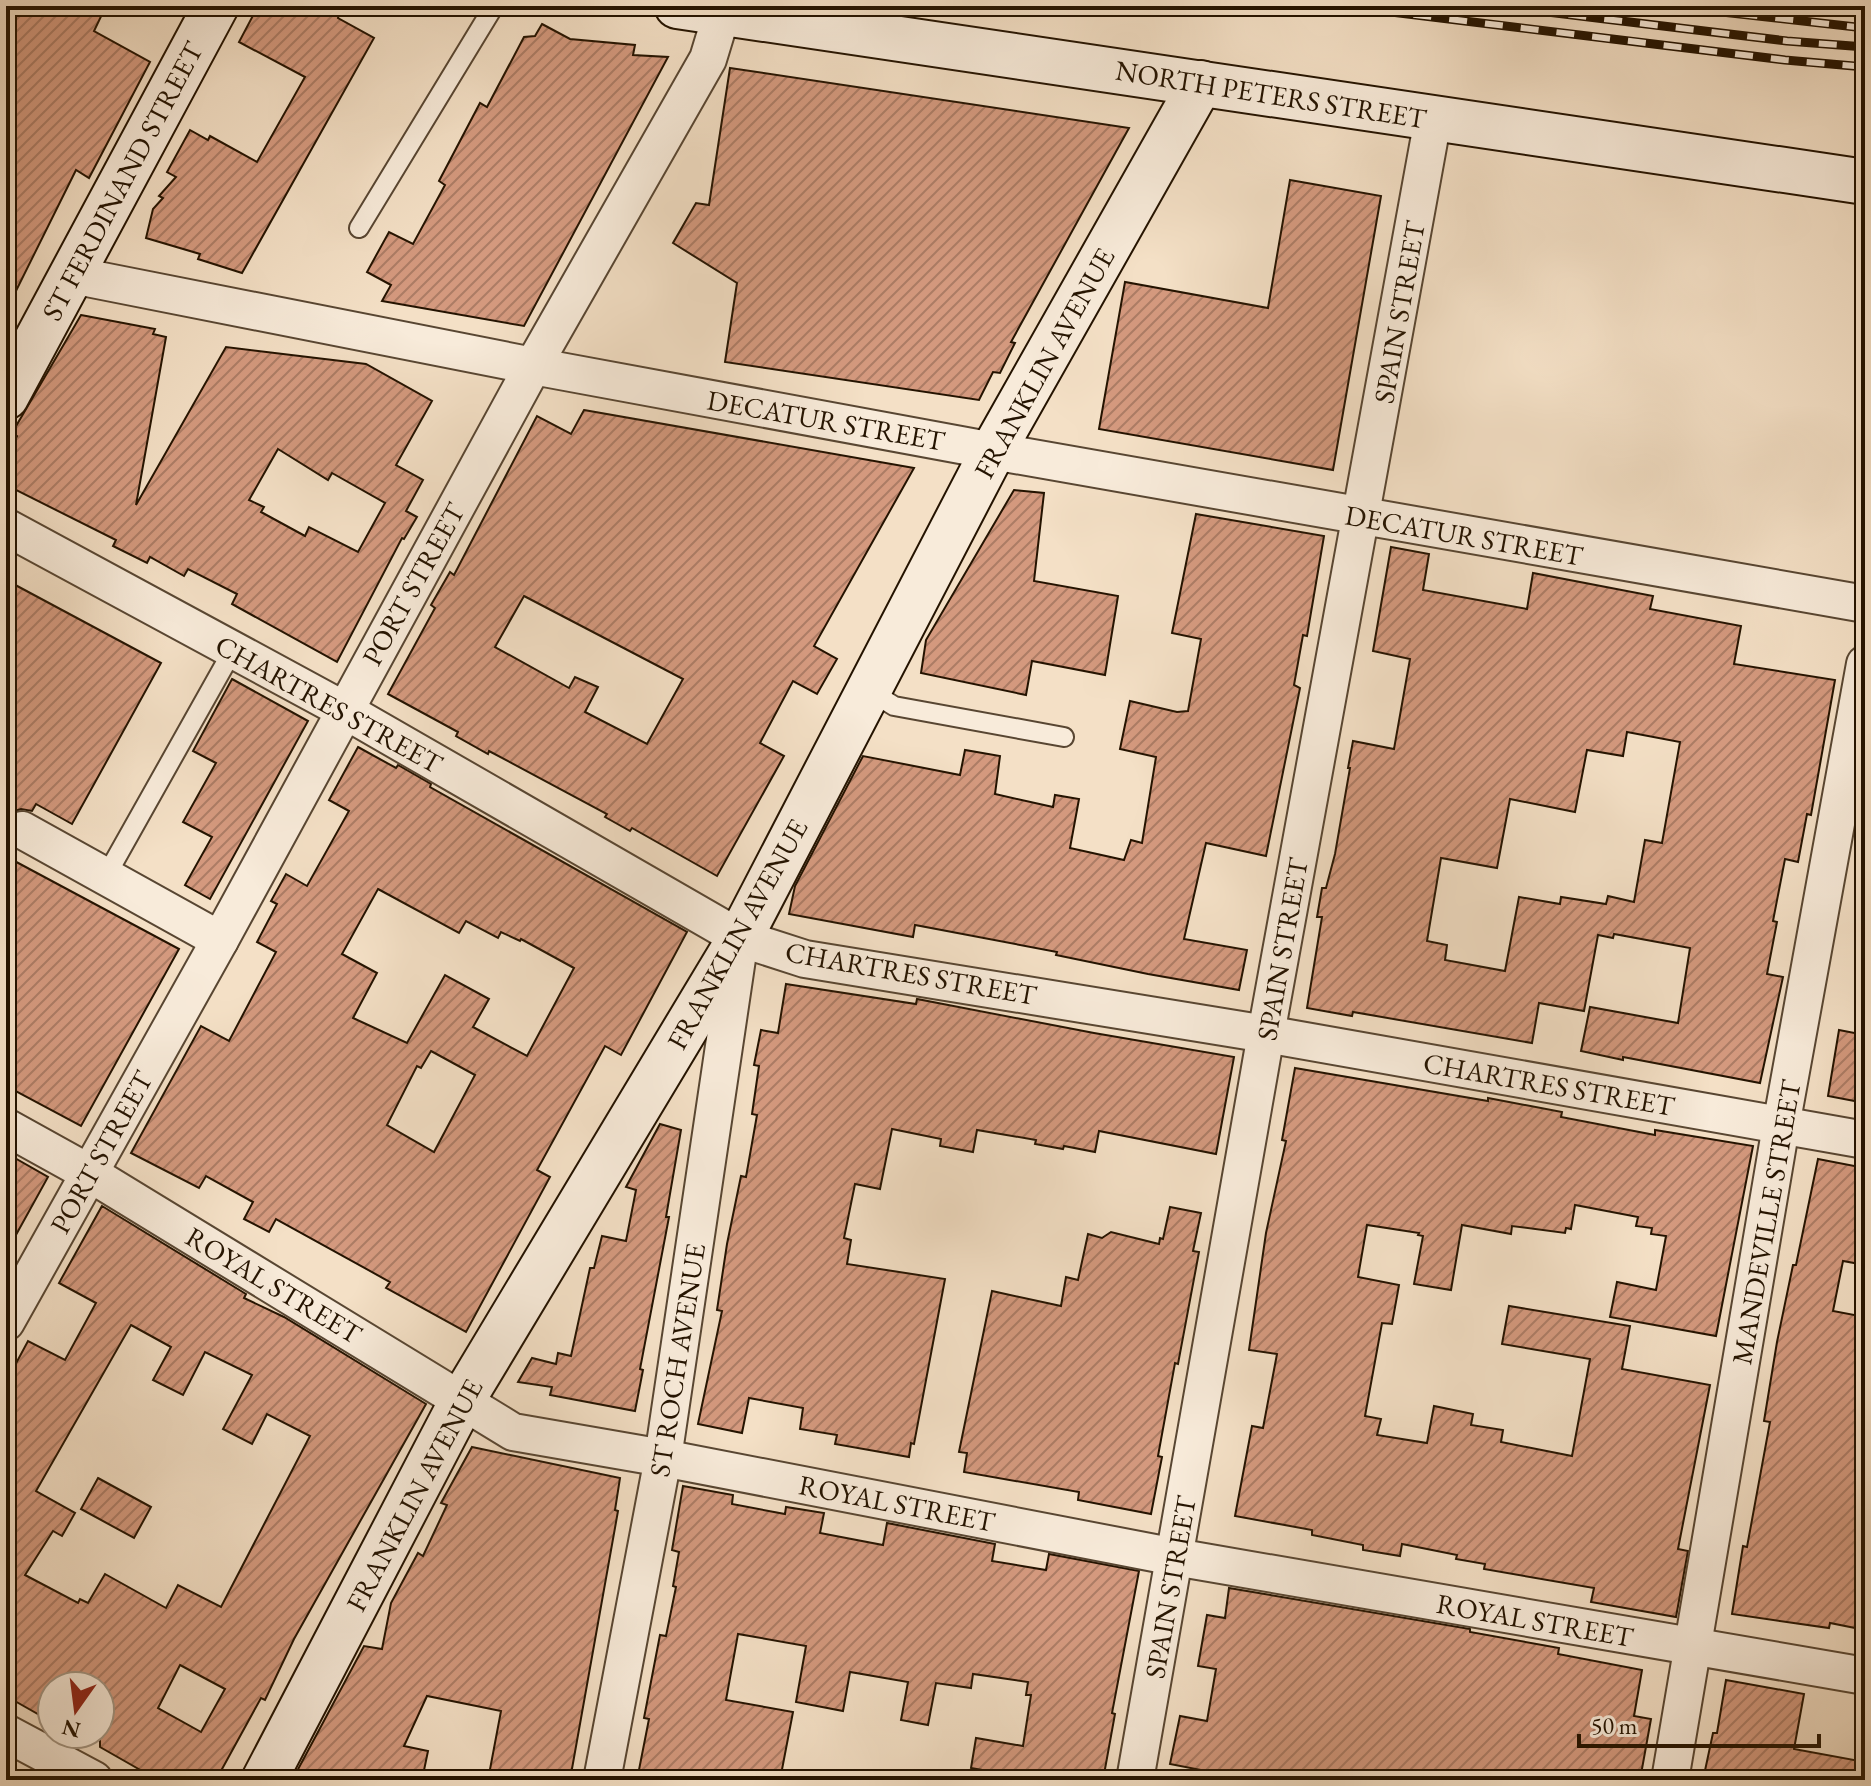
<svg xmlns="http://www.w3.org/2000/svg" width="1871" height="1786" font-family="'EB Garamond',serif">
  <defs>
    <pattern id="building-hatch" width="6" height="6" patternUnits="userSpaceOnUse" patternTransform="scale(2)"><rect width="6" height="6" fill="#d4997e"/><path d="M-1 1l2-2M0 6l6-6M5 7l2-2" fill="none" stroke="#ac7c65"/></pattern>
  </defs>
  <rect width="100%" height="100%" fill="#f4e0c6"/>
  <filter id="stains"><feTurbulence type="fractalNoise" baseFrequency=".0025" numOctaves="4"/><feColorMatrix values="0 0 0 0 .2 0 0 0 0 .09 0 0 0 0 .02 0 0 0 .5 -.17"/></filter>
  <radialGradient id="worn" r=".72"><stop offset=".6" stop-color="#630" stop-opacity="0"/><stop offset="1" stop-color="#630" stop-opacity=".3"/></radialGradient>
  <g fill="url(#building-hatch)" stroke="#241300" stroke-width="2" fill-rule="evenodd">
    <polygon points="6,6 106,6 94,31 150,62 89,178 76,170 6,311"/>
    <polygon points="258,6 341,6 338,18 374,38 242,273 198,259 200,254 146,238 153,209 163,198 159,196 176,177 167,172 190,130 208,140 210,136 257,162 305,77 239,42"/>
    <polygon points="542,24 570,39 635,45 633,55 668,57 524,326 382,301 391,285 367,272 389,232 413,244 445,185 439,181 480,103 487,107 524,37 535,36"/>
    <polygon points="730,68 1129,128 1011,342 1015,343 1000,373 993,372 979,400 725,362 737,283 673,243 696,203 709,205"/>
    <polygon points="1290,180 1381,196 1333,470 1099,429 1125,282 1268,308"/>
    <path d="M81,315L155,329L153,334L166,337L136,505L226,347L366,364L432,401L396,465L423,480L406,511L417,517L404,539L402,538L337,662L232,604L237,594L188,569L184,576L150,557L147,563L113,546L116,540L6,485V456L17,436L12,433ZM278,449L328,480L332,473L385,503L358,552L309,527L305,536L261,512L264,507L249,500Z"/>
    <path d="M584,410L914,468L814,646L837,659L817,694L793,681L760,743L784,756L717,876L632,828L630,831L605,817L607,814L489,751L488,754L456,736L458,732L388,694L435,608L431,605L450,572L454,575L537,416L571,434ZM524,596L683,679L647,744L585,712L598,687L575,677L569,688L495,647Z"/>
    <polygon points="1014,490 1044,493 1034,581 1118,596 1105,675 1032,661 1026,695 921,673 926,640"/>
    <polygon points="1196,514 1324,536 1307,636 1303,635 1294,685 1300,688 1266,856 1206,843 1184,939 1247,950 1239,990 1148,974 1056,955 1057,952 915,925 913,937 789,914 795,886 863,756 960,775 965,750 1000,756 995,794 1053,807 1055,795 1079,799 1070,848 1124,860 1131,840 1142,843 1156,757 1120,749 1130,701 1177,712 1188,711 1201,639 1172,633"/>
    <path d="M1391,547L1429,554L1423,590L1527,609L1533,573L1653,596L1650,609L1741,626L1734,664L1835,680L1811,815L1807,814L1798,862L1785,859L1773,921L1777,922L1767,974L1783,977L1760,1083L1623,1057V1060L1581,1051L1590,1007L1678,1023L1690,948L1614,934L1613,938L1598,935L1584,1011L1539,1003L1532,1043L1353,1012L1352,1016L1307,1008L1322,917H1317L1322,888H1326L1335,854L1350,768H1348L1353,741L1394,749L1410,659L1373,651ZM1627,732L1680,742L1662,843L1645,840L1634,902L1608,896L1606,904L1561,897L1560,904L1519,897L1505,971L1445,960L1447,945L1427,941L1441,858L1497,868L1510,799L1575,812L1587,750L1623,756Z"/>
    <polygon points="6,580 161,663 72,824 36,804 32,811 21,809 12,812 6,817"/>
    <polygon points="232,679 308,721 210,899 185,885 212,837 183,822 216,763 193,751"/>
    <path d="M358,747L396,768L398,765L431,784L430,787L687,932L621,1055L605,1046L537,1170L550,1177L466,1332L386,1288L390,1282L276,1219L269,1232L244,1219L253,1202L206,1176L199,1188L131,1153L201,1026L229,1041L276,952L257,942L277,904L271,901L286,874L307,886L349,811L329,800ZM378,889L459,933L466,921L498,938L501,932L520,941L521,939L574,968L527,1056L473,1027L489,999L445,975L407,1043L353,1018L377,973L342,954ZM431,1051L475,1075L434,1152L387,1125L417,1066L421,1068Z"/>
    <polygon points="6,843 12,848 7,857 179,949 81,1126 6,1086"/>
    <polygon points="786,984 916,1004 917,999 1094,1033 1234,1057 1216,1154 1099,1131 1095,1152 1064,1146 1063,1149 1035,1144 1036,1140 977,1130 973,1152 940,1146 941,1139 892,1129 880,1189 855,1184 844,1238 851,1240 847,1264 945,1279 914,1444 911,1443 909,1457 835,1444 837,1435 800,1429 803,1408 749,1398 742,1433 698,1424 722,1311 717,1310 727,1244 741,1176 746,1177 757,1115 752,1114 759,1066 754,1065 761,1030 778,1033"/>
    <polygon points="1839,1030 1865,1035 1865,1103 1828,1096"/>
    <polygon points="1295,1068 1488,1101 1488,1098 1562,1112 1561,1117 1655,1135 1655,1130 1753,1146 1716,1336 1610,1317 1617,1282 1656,1290 1666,1236 1651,1234 1652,1228 1636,1226 1638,1217 1575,1205 1571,1229 1566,1228 1565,1233 1512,1226 1511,1234 1462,1225 1451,1290 1414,1284 1423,1236 1418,1235 1419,1233 1367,1225 1358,1277 1399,1285 1392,1324 1382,1323 1365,1416 1381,1419 1377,1435 1427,1443 1434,1406 1473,1414 1471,1425 1503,1430 1501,1442 1572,1456 1590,1359 1502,1344 1509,1306 1630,1326 1622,1369 1710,1385 1678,1549 1688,1551 1676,1617 1591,1602 1594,1588 1484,1569 1485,1564 1456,1559 1457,1555 1402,1544 1400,1556 1363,1550 1363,1545 1312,1535 1312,1530 1235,1516 1252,1426 1263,1428 1277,1354 1249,1350 1266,1233 1286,1141 1282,1140"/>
    <polygon points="660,1124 681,1130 666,1217 669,1217 640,1369 643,1370 635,1411 550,1395 552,1387 518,1382 532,1358 556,1364 558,1353 571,1356 590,1268 594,1268 602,1236 626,1241 636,1190 626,1187"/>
    <polygon points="6,1153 48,1177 6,1253"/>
    <polygon points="1818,1159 1865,1168 1865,1265 1843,1261 1833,1311 1865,1317 1865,1630 1830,1623 1829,1628 1732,1614 1743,1546 1747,1547 1770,1422 1764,1421 1777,1342 1793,1265 1796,1265"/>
    <path d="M102,1206L246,1294L244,1298L284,1317L426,1404L294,1639L265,1700L261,1698L216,1780H158L100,1747V1686H52V1722L6,1696V1382L28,1341L65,1360L96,1303L59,1283ZM131,1325L171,1347L153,1380L183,1395L205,1352L252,1375L223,1429L252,1444L267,1414L310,1436L221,1607L178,1585L166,1608L105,1574L88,1603L80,1599L78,1603L25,1575L53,1531L62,1536L75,1513L36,1491ZM180,1665L225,1689L201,1732L158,1708Z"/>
    <polygon points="1170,1207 1201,1213 1193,1251 1199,1252 1178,1364 1175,1363 1158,1456 1162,1457 1151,1514 1078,1500 1079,1492 964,1472 967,1453 959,1452 992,1291 1061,1306 1066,1277 1078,1280 1088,1234 1102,1238 1111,1232 1159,1244 1160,1238 1163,1239"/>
    <polygon points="472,1447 620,1478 615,1510 618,1511 570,1780 488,1780 501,1711 427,1696 404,1746 428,1751 422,1780 333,1780 296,1773 364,1646 382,1649 391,1603 418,1553 423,1556 447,1505 441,1503"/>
    <polygon points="98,1478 151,1507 134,1538 81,1509"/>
    <polygon points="683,1486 733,1495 732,1504 785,1514 786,1507 824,1513 820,1533 883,1545 887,1523 995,1544 992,1561 1046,1570 1049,1554 1139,1571 1112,1713 1115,1714 1103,1780 1039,1780 971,1768 976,1738 1023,1746 1031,1695 1026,1695 1028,1682 973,1674 971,1688 936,1683 928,1725 901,1720 908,1682 850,1672 843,1711 796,1702 806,1646 738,1634 726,1700 793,1712 780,1780 637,1780 649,1719 644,1718 660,1635 666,1636 676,1587 673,1586 679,1552 672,1550"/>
    <polygon points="1229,1588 1470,1629 1470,1632 1559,1648 1558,1654 1642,1670 1634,1716 1651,1719 1640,1780 1252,1780 1170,1764 1180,1716 1207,1721 1216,1669 1198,1666 1207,1615 1225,1618"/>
    <polygon points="1726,1680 1804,1694 1794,1749 1865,1762 1865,1780 1703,1780 1713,1733 1717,1733"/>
  </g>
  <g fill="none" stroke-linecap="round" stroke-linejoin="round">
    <g stroke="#584632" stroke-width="22">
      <g id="lane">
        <polyline points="359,228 494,6"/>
        <polyline points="870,691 894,706 1064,737"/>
        <polyline points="106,876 233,650"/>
      </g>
    </g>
    <g stroke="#584632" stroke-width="40">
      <g id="street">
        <polyline points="72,275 533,366 993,451 1865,604"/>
        <polyline points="6,527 344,710 740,938 805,959 1266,1034 1865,1140"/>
        <polyline points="22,830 220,940"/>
        <polyline points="6,1127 89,1173 513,1432 663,1458 1175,1557 1865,1676"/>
        <polyline points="6,1322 220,940 533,366 708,59 722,13"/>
        <polyline points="6,1733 94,1780"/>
        <polyline points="602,1780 663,1458 739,945"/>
        <polyline points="1135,1780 1266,1034 1433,119"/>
        <polyline points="1670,1780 1781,1126 1865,664"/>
      </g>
    </g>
    <g stroke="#241300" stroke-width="48">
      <g id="secondary">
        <polyline points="677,6 1865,182"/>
        <polyline points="6,397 216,6"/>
        <polyline points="264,1780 463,1399 740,938 993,451 1201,83"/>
      </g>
    </g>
    <use href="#lane" stroke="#f8ebda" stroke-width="18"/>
    <use href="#street" stroke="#f8ebda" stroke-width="36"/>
    <use href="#secondary" stroke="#f8ebda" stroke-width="44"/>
    <g stroke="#241300" stroke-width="9">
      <g id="rail">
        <polyline points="1342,6 1785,60 1865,67"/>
        <polyline points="1497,6 1787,41 1865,47"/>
        <polyline points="1668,6 1865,28"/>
      </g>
    </g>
    <use href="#rail" stroke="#f8ebda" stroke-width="6" stroke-dasharray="18" stroke-linecap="butt"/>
  </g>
  <g text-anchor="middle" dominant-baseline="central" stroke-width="8" stroke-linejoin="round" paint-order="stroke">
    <g font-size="28" fill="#241300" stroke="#f8ebda">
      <text transform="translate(1271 94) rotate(9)">NORTH PETERS STREET</text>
      <text transform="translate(122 181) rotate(-62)">ST FERDINAND STREET</text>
      <text transform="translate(1399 312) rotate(-80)">SPAIN STREET</text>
      <text transform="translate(1044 363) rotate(-61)">FRANKLIN AVENUE</text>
      <text transform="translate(826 420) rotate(10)">DECATUR STREET</text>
      <text transform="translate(1464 535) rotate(10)">DECATUR STREET</text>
      <text transform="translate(413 584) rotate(-61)">PORT STREET</text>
      <text transform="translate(329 704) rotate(29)">CHARTRES STREET</text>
      <text transform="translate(737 934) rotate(-61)">FRANKLIN AVENUE</text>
      <text transform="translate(1282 949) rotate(-80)">SPAIN STREET</text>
      <text transform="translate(911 973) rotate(10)">CHARTRES STREET</text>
      <text transform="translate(1549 1084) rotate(10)">CHARTRES STREET</text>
      <text transform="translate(101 1152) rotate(-61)">PORT STREET</text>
      <text transform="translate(1766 1222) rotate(-80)">MANDEVILLE STREET</text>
      <text transform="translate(274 1285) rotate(31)">ROYAL STREET</text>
      <text transform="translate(677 1360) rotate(-81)">ST ROCH AVENUE</text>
      <text transform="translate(414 1495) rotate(-62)">FRANKLIN AVENUE</text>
      <text transform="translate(897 1503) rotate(11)">ROYAL STREET</text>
      <text transform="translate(1170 1587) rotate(-80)">SPAIN STREET</text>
      <text transform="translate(1535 1620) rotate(10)">ROYAL STREET</text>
    </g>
  </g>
  <rect width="1871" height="1786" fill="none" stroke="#f4e0c6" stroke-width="32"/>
  <rect x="8" y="8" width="1855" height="1770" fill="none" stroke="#241300" stroke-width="4"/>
  <rect x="16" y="16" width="1839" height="1754" fill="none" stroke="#241300" stroke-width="2"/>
  <g transform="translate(76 1710) rotate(194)"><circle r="38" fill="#f8ebda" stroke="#a39583" stroke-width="2"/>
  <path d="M0-6L14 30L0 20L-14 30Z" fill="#8f2418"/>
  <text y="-12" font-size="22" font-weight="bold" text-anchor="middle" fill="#241300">N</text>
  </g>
  <path d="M1579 1734v12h240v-12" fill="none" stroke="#241300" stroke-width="4"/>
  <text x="1591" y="1734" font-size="24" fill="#241300" stroke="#f8ebda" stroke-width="6" paint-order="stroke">50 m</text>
  <rect width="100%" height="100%" filter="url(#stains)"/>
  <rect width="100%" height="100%" fill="url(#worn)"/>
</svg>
